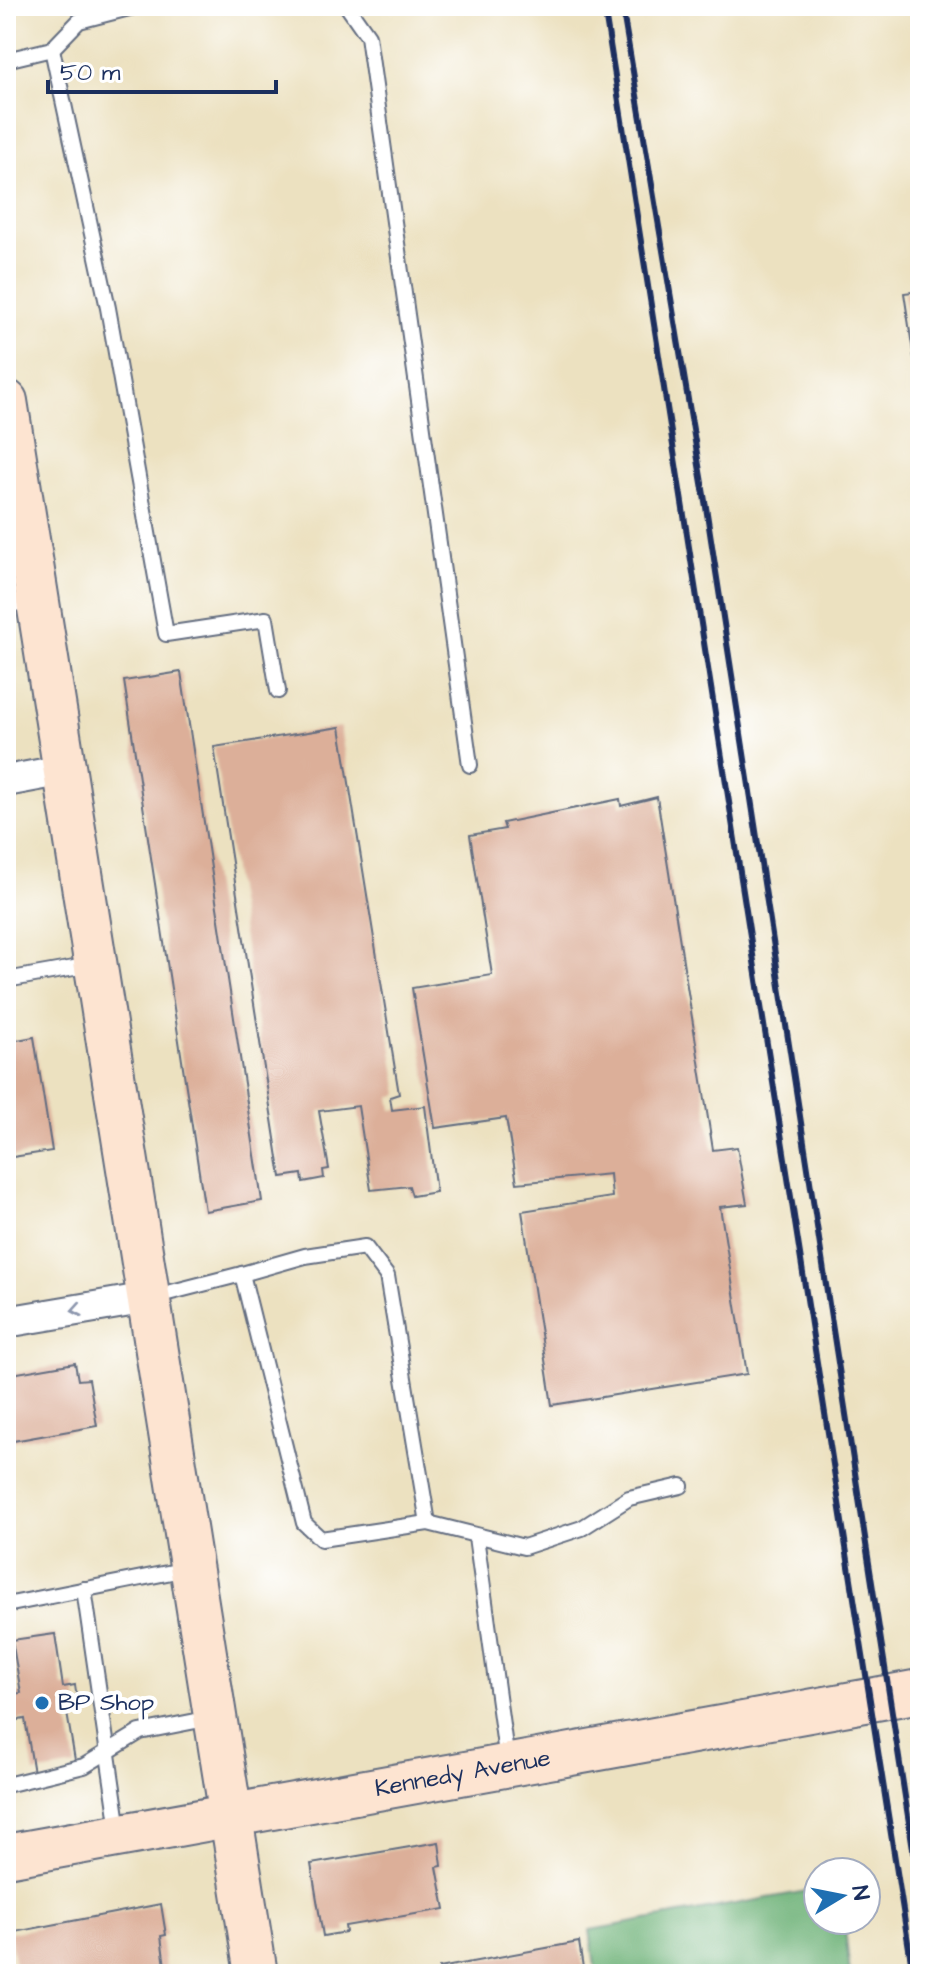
<svg xmlns="http://www.w3.org/2000/svg" width="926" height="1980" font-family="'Architects Daughter',sans-serif">
  <rect width="100%" height="100%" fill="#fff"/>
  <filter id="ink" filterUnits="userSpaceOnUse"><feTurbulence type="fractalNoise" baseFrequency=".0125" numOctaves="2"/><feDisplacementMap in="SourceGraphic" scale="16" xChannelSelector="R" yChannelSelector="G"/><feConvolveMatrix kernelMatrix="1 2 1 2 8 2 1 2 1" color-interpolation-filters="sRGB"/></filter>
  <filter id="wash" filterUnits="userSpaceOnUse"><feTurbulence type="fractalNoise" baseFrequency=".006" numOctaves="4" result="noise"/><feDisplacementMap in="SourceGraphic" scale="32" xChannelSelector="R" yChannelSelector="G"/><feGaussianBlur stdDeviation="1.8" result="paint"/><feColorMatrix in="noise" values="0 0 0 0 0 0 0 0 0 0 0 0 0 0 0 0 0 1.4 0 .05"/><feComposite in="paint" operator="in"/></filter>
  <g filter="url(#wash)">
    <rect width="100%" height="100%" fill="#ece1c0"/>
    <polygon fill="#6cb176" stroke="#44706a" stroke-width="2" points="818,1889 818,1920 844,1920 850,1974 596,1974 590,1930"/>
    <g id="blocks">
      <g fill="#dcaf99">
        <polygon points="920,291 920,385 918,385 904,293"/>
        <polygon points="181,672 262,1201 205,1211 124,681"/>
        <polygon points="340,727 399,1094 390,1097 392,1110 425,1106 436,1192 412,1196 409,1186 371,1190 358,1106 319,1111 329,1169 323,1170 324,1178 303,1182 302,1174 281,1177 214,747"/>
        <polygon points="657,797 713,1150 737,1147 747,1204 720,1207 747,1374 552,1405 522,1211 612,1197 610,1174 517,1183 506,1118 435,1128 412,988 492,975 470,835 505,829 503,823 620,799 621,806"/>
        <polygon points="34,1037 52,1151 6,1158 6,1042"/>
        <polygon points="75,1363 78,1380 89,1379 97,1426 13,1441 6,1408 6,1375"/>
        <polygon points="55,1634 63,1687 75,1685 79,1711 67,1713 76,1766 34,1773 25,1719 6,1722 6,1695 21,1693 12,1640"/>
        <polygon points="439,1842 442,1866 437,1867 445,1909 345,1926 346,1932 323,1936 311,1864"/>
        <polygon points="161,1904 166,1935 161,1936 166,1974 6,1974 6,1969 15,1967 10,1933"/>
        <polygon points="579,1942 584,1974 440,1974 439,1968"/>
      </g>
    </g>
  </g>
  <g filter="url(#ink)">
    <use href="#blocks" fill-opacity="0" stroke="#646d80" stroke-width="2"/>
    <g fill="none" stroke-linecap="round" stroke-linejoin="round">
      <g stroke="#646d80" stroke-width="18">
        <g id="service">
          <polyline points="347,6 368,36 470,765"/>
          <polyline points="52,49 79,21 137,6"/>
          <polyline points="6,60 52,49 108,308 166,634 266,619 278,691"/>
          <polyline points="6,605 33,601"/>
          <polyline points="6,980 91,965"/>
          <polyline points="242,1274 305,1256 365,1247 387,1276 428,1523"/>
          <polyline points="152,1297 242,1274 304,1523 321,1539 428,1523 524,1547 582,1528 629,1498 681,1486"/>
          <polyline points="476,1537 507,1761"/>
          <polyline points="84,1589 119,1830"/>
          <polyline points="6,1605 187,1569"/>
          <polyline points="6,1785 84,1766 140,1732 211,1718"/>
        </g>
      </g>
      <g stroke="#646d80" stroke-width="34">
        <g id="minor">
          <polyline points="6,781 65,770"/>
          <polyline points="6,1322 148,1298"/>
        </g>
      </g>
      <g stroke="#646d80" stroke-width="46">
        <g id="secondary">
          <polyline points="6,401 256,1974"/>
          <path id="s1" d="M6,1856L920,1691"/>
        </g>
      </g>
      <use href="#service" stroke="#fff" stroke-width="14"/>
      <use href="#minor" stroke="#fff" stroke-width="30"/>
      <use href="#secondary" stroke="#fde4d1" stroke-width="42"/>
      <g stroke="#1b2f5e" stroke-width="6">
        <polyline points="604,6 913,1974"/>
        <polyline points="622,6 706,507 920,1894"/>
      </g>
    </g>
    <defs><path id="oneway-chevron" d="M-2-3.5L2.5 0L-2 3.5" fill="none" stroke-width="1.6" stroke-linecap="round" stroke-linejoin="round" transform="scale(2)"/></defs>
    <use stroke="#8d97ae" href="#oneway-chevron" transform="translate(77 1310) rotate(170)"/>
  </g>
  <circle fill="#1f6fb2" stroke="#fff" stroke-width="3" cx="42" cy="1703" r="8"/>
  <g text-anchor="middle" dominant-baseline="central" stroke-width="8" stroke-linejoin="round" paint-order="stroke">
    <g font-size="24" fill="#1b2f5e" stroke="#fff" text-anchor="start">
      <text x="58" y="1703">BP Shop</text>
    </g>
    <g font-size="24" fill="#1b2f5e" stroke="#fff">
      <text stroke="none"><textPath href="#s1" startOffset="464">Kennedy Avenue</textPath></text>
    </g>
  </g>
  <rect width="926" height="1980" fill="none" stroke="#fff" stroke-width="32"/>
  <g transform="translate(842 1896) rotate(80)"><circle r="38" fill="#ffffff" stroke="#a4acbf" stroke-width="2"/>
  <path d="M0-6L14 30L0 20L-14 30Z" fill="#1f6fb2"/>
  <text y="-12" font-size="22" font-weight="bold" text-anchor="middle" fill="#1b2f5e">N</text>
  </g>
  <path d="M48 80v12h228v-12" fill="none" stroke="#1b2f5e" stroke-width="4"/>
  <text x="60" y="80" font-size="24" fill="#1b2f5e" stroke="#ffffff" stroke-width="6" paint-order="stroke">50 m</text>
</svg>
